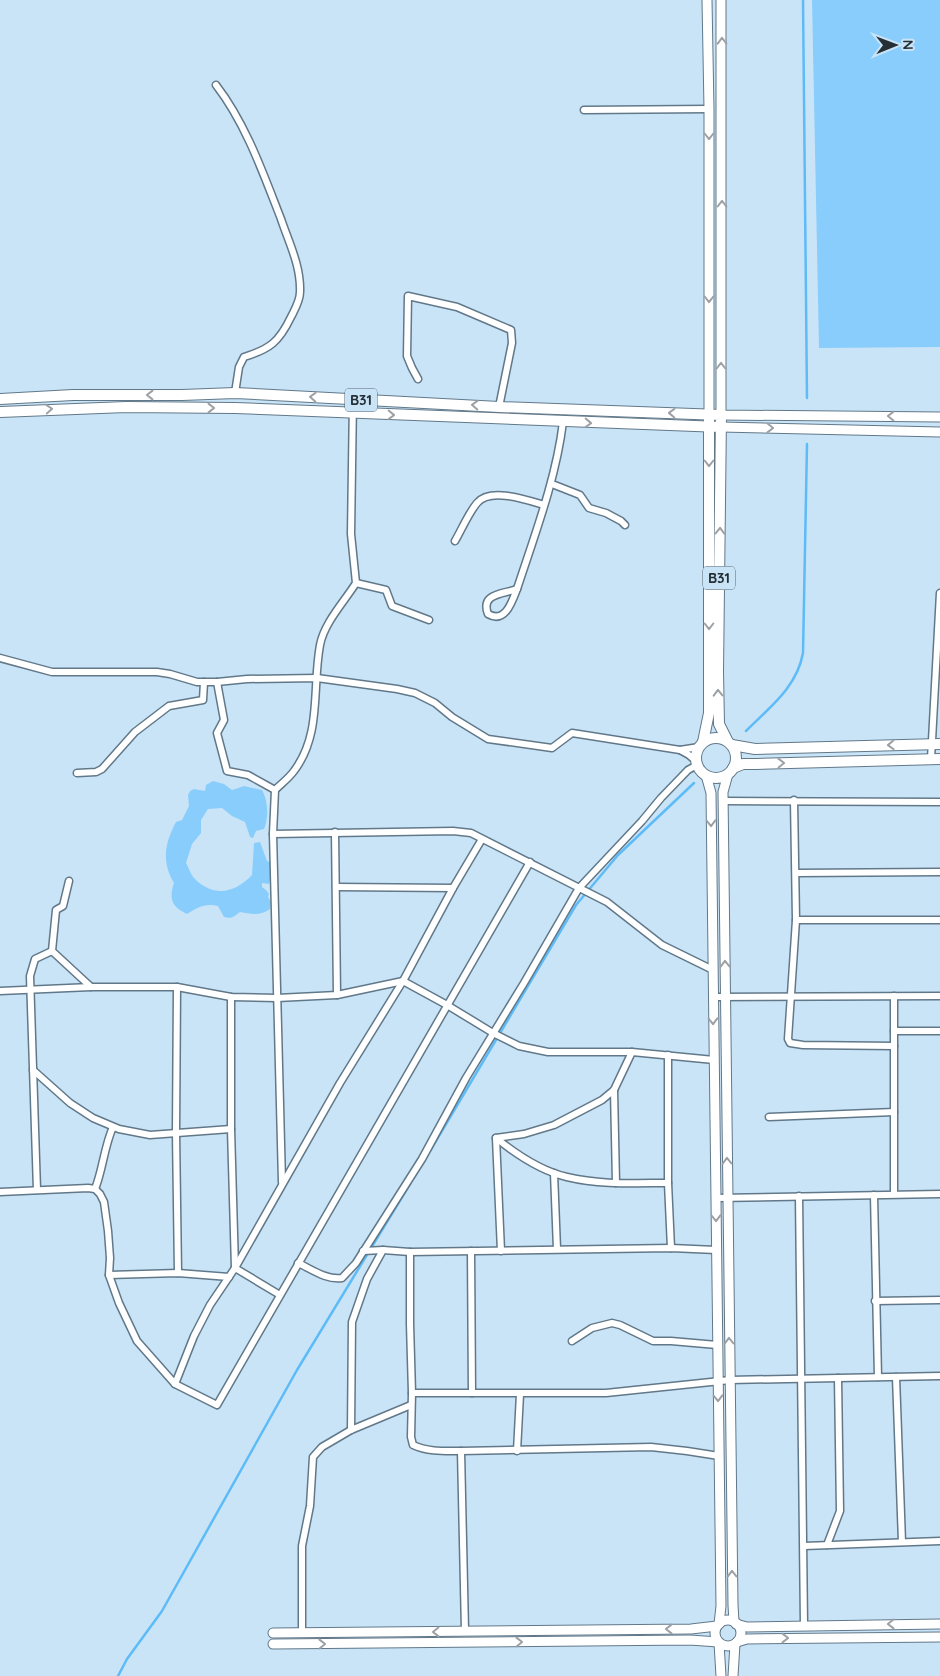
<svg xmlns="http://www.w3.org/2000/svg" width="940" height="1676" font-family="Quicksand,sans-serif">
  <rect width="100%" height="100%" fill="#cae4f7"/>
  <g fill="#89cdfc">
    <polygon points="812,0 940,0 940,347 819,348"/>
    <path d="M213,781L224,784L232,790L244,786L262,790C268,800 269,818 264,829L256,831L253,838L250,837L245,822L232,816L222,808L208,809L201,820V833L192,844L186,863C189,868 191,876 196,880C215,898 236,892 252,875L254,843L260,842L267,861L270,862L271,877L269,884L262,883V887L266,890L269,894L268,897L271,902L270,909C261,916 251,914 240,912C233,917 232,919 224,917L218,906C204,903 199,907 187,914C171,907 169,898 174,883C161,861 165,843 176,822L182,820L189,806L188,795L190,791L194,789L205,791L206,785Z"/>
  </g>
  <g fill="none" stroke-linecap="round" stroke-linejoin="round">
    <g stroke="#5dbbf8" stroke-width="2.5">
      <polyline points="803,0 807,398"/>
      <path d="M746,731C770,707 797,687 803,653L807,444"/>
      <polyline points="430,1151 576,905 618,855 694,783"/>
      <polyline points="118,1676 127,1659 162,1611 297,1370 410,1184"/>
    </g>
    <g stroke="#617889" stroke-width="9">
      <g id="street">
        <path d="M216,85C246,124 263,173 281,219C289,243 301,266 300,292C300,301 295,309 291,317C279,342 270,349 244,357L239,367L235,393"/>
        <polyline points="584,110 709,109"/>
        <polyline points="418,379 412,368 407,356 408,296 457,307 511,330 512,343 499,407"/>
        <polyline points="552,484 580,495 589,508 606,513 621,521 625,525"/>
        <path d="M455,541C462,529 468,514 477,503C490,487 527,500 544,505"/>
        <polyline points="356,583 386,590 392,606 429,620"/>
        <path d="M517,589C535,534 556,479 563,422"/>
        <path d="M517,589C512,602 505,624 488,614C480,593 504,594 517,589Z"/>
        <polyline points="0,658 52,672 157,672 170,674 197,682 217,682 247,679 317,678 397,689 415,693 435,703 452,717 488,739 552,748 572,733 680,750"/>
        <polyline points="217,682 224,720 217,733 227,771 248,775 275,790"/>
        <polyline points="931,759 940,593"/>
        <polyline points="696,761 689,755 680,750 699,747"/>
        <polyline points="77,773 96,772 102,769 135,732 169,706 203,700 204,682"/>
        <polyline points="794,800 796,920 788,1039 790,1043 803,1045 894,1046"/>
        <polyline points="723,801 940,802"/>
        <polyline points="335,832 337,995"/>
        <polyline points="273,834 453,831 471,833 607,902 662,945 713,970"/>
        <polyline points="796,873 940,872"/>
        <polyline points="69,881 63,906 56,910 52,951 91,987"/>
        <polyline points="336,887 453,888"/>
        <polyline points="796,920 940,920"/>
        <polyline points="177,987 176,1133 178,1273"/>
        <polyline points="0,991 91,987 177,987 231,997 277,998 337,995 403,981 447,1005 493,1033 519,1046 548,1052 632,1052 714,1060"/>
        <polyline points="894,996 894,1194"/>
        <polyline points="231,997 231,1129 235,1268 280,1295"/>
        <polyline points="713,997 940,996"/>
        <polyline points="894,1031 940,1031"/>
        <polyline points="668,1055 668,1183 671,1248"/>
        <polyline points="33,1070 70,1103 93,1118 119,1129 150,1135 231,1129"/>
        <polyline points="614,1090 616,1183"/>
        <polyline points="769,1117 894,1112"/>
        <path d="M496,1138C517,1155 541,1171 567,1177C600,1185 635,1183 668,1183"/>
        <polyline points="554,1173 557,1249"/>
        <path d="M282,1182L273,834L275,790C281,784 289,778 294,771C322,734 312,688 320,645C324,623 344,602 356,583L351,534L353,399"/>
        <path d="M95,1189C103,1169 104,1147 113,1127"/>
        <polyline points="37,1190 30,976 35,959 52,951"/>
        <polyline points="0,1192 88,1188 95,1189 100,1194 104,1202 108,1231 110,1258 109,1275 119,1303 137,1341 175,1384 217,1405 530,862"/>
        <polyline points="874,1195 878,1377"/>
        <polyline points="799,1196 804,1625"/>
        <polyline points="716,1198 940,1194"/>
        <polyline points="363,1251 383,1250"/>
        <polyline points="471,1251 472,1393"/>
        <polyline points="501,1251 496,1138 524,1134 554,1125 602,1100 614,1090 632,1052"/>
        <path d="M410,1252V1324L412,1393L411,1437L413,1445C428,1452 444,1451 461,1451L651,1447L687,1451L719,1456"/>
        <path d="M298,1263C313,1270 326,1280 342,1278L356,1263L422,1159L466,1078L524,983L579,888L642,821L661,798L688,770L697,765"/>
        <polyline points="109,1275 178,1273 229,1277"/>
        <polyline points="875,1301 940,1300"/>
        <polyline points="572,1341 592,1328 612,1323 620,1325 653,1341 671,1341 717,1345"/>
        <polyline points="896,1377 902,1542"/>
        <polyline points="175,1384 194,1336 210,1305 235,1268 340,1083 403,981 453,888 482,839"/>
        <polyline points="412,1393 606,1393 730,1380 940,1376"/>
        <polyline points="351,1430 352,1322 367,1279 383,1250 410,1252 671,1248 716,1250"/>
        <polyline points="461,1451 465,1631"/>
        <polyline points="517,1451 520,1394"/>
        <polyline points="827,1545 840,1511 838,1378"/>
        <polyline points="804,1546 940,1541"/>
        <polyline points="302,1633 302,1546 310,1506 313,1457 322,1447 351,1430 411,1405"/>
      </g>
    </g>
    <g stroke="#617889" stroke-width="11">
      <g id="secondary">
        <polyline points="707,0 709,109 709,414"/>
        <polyline points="721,0 721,415 940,417"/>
        <polyline points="721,427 940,432"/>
        <polyline points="728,774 723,792 733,1605 734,1622"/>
        <polyline points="706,775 711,793 721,1606 719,1624"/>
        <circle cx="728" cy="1633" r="13"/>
        <polyline points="736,1624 747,1627 940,1624"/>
        <polyline points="273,1633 691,1629 717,1626"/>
        <polyline points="737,1642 747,1639 940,1637"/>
        <polyline points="719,1643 721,1676"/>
        <polyline points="273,1644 690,1640 718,1642"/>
        <polyline points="733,1676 735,1644"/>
      </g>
    </g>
    <g stroke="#617889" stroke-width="12">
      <g id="primary">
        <polyline points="0,399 73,395 182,395 235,393 499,407 721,415 718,672 719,724 727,740"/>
        <polyline points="0,412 126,407 235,408 721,427"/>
        <circle cx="716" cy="758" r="20"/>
        <polyline points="703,742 709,713 709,420"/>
        <polyline points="732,745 755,749 940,744"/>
        <polyline points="733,768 743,764 756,764 940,759"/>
      </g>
    </g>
    <use href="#street" stroke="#fff" stroke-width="6"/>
    <use href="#secondary" stroke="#fff" stroke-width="9"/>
    <use href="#primary" stroke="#fff" stroke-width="10"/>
  </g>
  <defs><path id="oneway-chevron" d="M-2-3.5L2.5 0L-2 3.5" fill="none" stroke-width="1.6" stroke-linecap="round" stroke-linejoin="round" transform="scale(1.25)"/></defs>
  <g stroke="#9da1a5">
    <use href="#oneway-chevron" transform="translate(722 41) rotate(-91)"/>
    <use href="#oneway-chevron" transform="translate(709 136) rotate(90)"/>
    <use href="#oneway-chevron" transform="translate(722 204) rotate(-90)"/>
    <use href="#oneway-chevron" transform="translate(709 299) rotate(90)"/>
    <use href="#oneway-chevron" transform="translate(721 366) rotate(-90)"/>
    <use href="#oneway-chevron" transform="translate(150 395) rotate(-180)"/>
    <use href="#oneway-chevron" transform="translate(313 397) rotate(-177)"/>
    <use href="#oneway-chevron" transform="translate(475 405) rotate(-177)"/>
    <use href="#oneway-chevron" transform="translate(211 408)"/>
    <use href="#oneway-chevron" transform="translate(49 409) rotate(-4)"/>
    <use href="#oneway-chevron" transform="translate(672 413) rotate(-178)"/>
    <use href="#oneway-chevron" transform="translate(391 415) rotate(2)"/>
    <use href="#oneway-chevron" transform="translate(891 416) rotate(-179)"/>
    <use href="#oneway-chevron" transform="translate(588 423) rotate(2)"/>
    <use href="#oneway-chevron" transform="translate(770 428) rotate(1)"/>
    <use href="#oneway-chevron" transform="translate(709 463) rotate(90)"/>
    <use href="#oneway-chevron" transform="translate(720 531) rotate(-89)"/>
    <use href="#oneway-chevron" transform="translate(709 626) rotate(90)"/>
    <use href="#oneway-chevron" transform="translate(718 693) rotate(-91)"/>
    <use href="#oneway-chevron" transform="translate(891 745) rotate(178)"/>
    <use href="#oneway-chevron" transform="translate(781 763) rotate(-1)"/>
    <use href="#oneway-chevron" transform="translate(711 823) rotate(89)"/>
    <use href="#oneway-chevron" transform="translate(725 964) rotate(-91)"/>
    <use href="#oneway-chevron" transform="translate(713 1021) rotate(89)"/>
    <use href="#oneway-chevron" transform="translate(727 1161) rotate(-91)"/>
    <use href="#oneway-chevron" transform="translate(716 1218) rotate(89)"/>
    <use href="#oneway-chevron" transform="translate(729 1341) rotate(-91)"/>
    <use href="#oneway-chevron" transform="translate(718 1398) rotate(89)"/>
    <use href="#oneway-chevron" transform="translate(732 1574) rotate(-91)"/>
    <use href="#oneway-chevron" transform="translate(891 1624) rotate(179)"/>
    <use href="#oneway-chevron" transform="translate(669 1629) rotate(180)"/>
    <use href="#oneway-chevron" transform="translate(436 1632) rotate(179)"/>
    <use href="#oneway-chevron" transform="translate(785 1638)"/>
    <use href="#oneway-chevron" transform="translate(519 1642) rotate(-1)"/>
    <use href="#oneway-chevron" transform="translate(322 1644) rotate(-1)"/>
  </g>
  <g text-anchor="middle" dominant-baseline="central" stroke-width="4.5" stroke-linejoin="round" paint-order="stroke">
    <g fill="#cae4f7" stroke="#566570" stroke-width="1">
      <rect x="345" y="388.5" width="32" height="23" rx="4"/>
      <rect x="703" y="566.5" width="32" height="23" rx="4"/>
    </g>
    <g font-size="14" font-weight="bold" fill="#252f36">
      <text x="361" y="400">B31</text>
      <text x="719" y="578">B31</text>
    </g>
  </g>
  <g transform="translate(895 45) rotate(89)" stroke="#cae4f7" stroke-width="4" paint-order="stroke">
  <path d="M0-4L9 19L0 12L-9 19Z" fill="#252f36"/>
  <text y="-8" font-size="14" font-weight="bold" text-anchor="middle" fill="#252f36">N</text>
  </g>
</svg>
